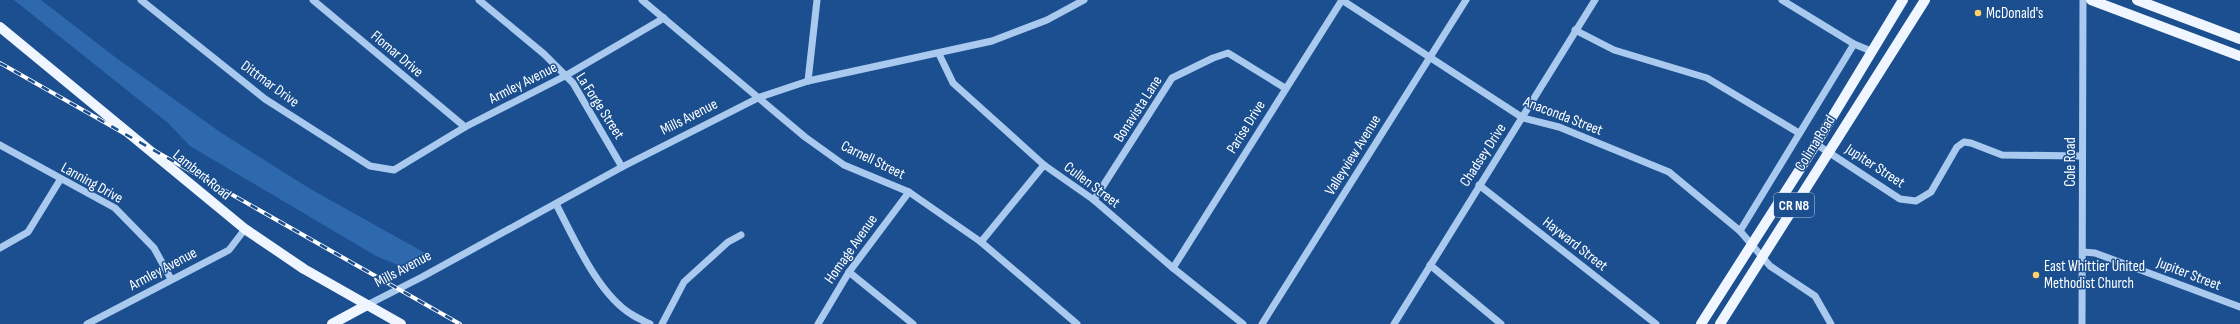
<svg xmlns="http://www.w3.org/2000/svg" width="2240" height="324" font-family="'Sofia Sans Condensed',sans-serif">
  <rect width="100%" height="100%" fill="#1b4f8f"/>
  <polygon fill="#2e69ad" points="14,0 41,0 115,57 220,132 312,190 427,254 415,263 403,267 376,256 190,146 168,123"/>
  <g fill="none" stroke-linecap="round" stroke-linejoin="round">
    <g stroke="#a9c9ee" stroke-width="7">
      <polyline points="141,0 265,99 370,166 394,170 465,127 565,76 664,18"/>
      <polyline points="313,0 465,127"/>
      <polyline points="479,0 544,54 573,83 622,167"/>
      <polyline points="642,0 805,137 844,165 909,192 981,242 1077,324"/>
      <polyline points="1342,0 1523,118 1559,127 1669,172 1740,231 1770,266 1815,296 1831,324"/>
      <polyline points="1782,0 1854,44 1871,51"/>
      <polyline points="1575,30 1614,50 1707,78 1799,133"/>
      <polyline points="939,54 953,83 1044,165 1094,200 1173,268 1243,324"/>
      <polyline points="808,81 817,0"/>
      <polyline points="1816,144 1900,199 1916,201 1931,192 1957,147 1964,142 1971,143 2002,155 2082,156"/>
      <polyline points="0,145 115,208 154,248 171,279"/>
      <polyline points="1479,185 1656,324"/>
      <polyline points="1094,200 1172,78 1213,58 1228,53 1285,88"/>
      <path d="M556,204C574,238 598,294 631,314C637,318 644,321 650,324"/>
      <polyline points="1740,231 1854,44"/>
      <polyline points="981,242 1044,165"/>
      <polyline points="0,248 28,232 60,180"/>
      <polyline points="2083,252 2095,253 2240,307"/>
      <polyline points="1430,265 1501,324"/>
      <polyline points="1173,268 1342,0"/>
      <polyline points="849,272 913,324"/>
      <polyline points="367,305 422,277 622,167 760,97 808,81 992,41 1047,20 1084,0"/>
      <polyline points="87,324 229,250 245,229"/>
      <polyline points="662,324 684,282 728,242 741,235"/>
      <polyline points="818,324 849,272 909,192"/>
      <polyline points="1262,324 1466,0"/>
      <polyline points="1394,324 1595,0"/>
      <polyline points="2082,324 2083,0"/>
    </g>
    <g stroke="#f0f6ff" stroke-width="10">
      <polyline points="2091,0 2240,56"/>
      <polyline points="2137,0 2240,39"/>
      <polyline points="0,27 245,229 304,269 401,324"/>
      <polyline points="332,324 367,305"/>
      <polyline points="1701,324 1816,144 1903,0"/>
      <polyline points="1720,324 1925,0"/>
    </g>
    <g stroke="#fff" stroke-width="4">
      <polyline id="rail" points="0,63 460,324"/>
    </g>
    <use href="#rail" stroke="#1b4f8f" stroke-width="2.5" stroke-dasharray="8" stroke-linecap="butt"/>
  </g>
  <g fill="#ffd166" stroke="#1b4f8f" stroke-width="1.5">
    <circle cx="1978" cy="13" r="4"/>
    <circle cx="2036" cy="275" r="4"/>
  </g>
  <g text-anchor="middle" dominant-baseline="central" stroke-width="3" stroke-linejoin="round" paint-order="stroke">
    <rect fill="#1b4f8f" stroke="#bbcadd" stroke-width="1" x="1774" y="193" width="40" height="24" rx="3"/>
    <g font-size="14" font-weight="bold" fill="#fff">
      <text x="1794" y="205">CR N8</text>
    </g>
    <g font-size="15" fill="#fff" stroke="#1b4f8f" text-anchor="start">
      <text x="1986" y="13">McDonald's</text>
      <text x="2044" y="266">East Whittier United<tspan x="2044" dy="17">Methodist Church</tspan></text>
    </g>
    <g font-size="15" fill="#fff" stroke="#1b4f8f">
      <text transform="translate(397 54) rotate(40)">Flomar Drive</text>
      <text transform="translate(523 83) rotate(-27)">Armley Avenue</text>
      <text transform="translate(270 84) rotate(36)">Dittmar Drive</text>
      <text transform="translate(600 106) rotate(57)">La Forge Street</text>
      <text transform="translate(1138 109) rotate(-57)">Bonavista Lane</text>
      <text transform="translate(1563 116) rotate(21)">Anaconda Street</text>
      <text transform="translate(689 117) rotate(-27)">Mills Avenue</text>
      <text transform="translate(1246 127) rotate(-58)">Parise Drive</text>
      <text transform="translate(1815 143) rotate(-58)">Colima Road</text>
      <text transform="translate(1353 155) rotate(-58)">Valleyview Avenue</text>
      <text transform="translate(1483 155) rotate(-57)">Chadsey Drive</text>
      <text transform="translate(873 160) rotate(26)">Carnell Street</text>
      <text transform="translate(2070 162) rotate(-90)">Cole Road</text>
      <text transform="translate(1875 166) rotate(33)">Jupiter Street</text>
      <text transform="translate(202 175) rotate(39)">Lambert Road</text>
      <text transform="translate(92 183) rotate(29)">Lanning Drive</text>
      <text transform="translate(1092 185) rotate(37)">Cullen Street</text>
      <text transform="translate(1575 244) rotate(38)">Hayward Street</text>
      <text transform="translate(851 249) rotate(-55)">Homage Avenue</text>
      <text transform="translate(163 269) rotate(-28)">Armley Avenue</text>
      <text transform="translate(403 269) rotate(-28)">Mills Avenue</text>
      <text transform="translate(2189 274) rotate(21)">Jupiter Street</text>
    </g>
  </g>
</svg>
